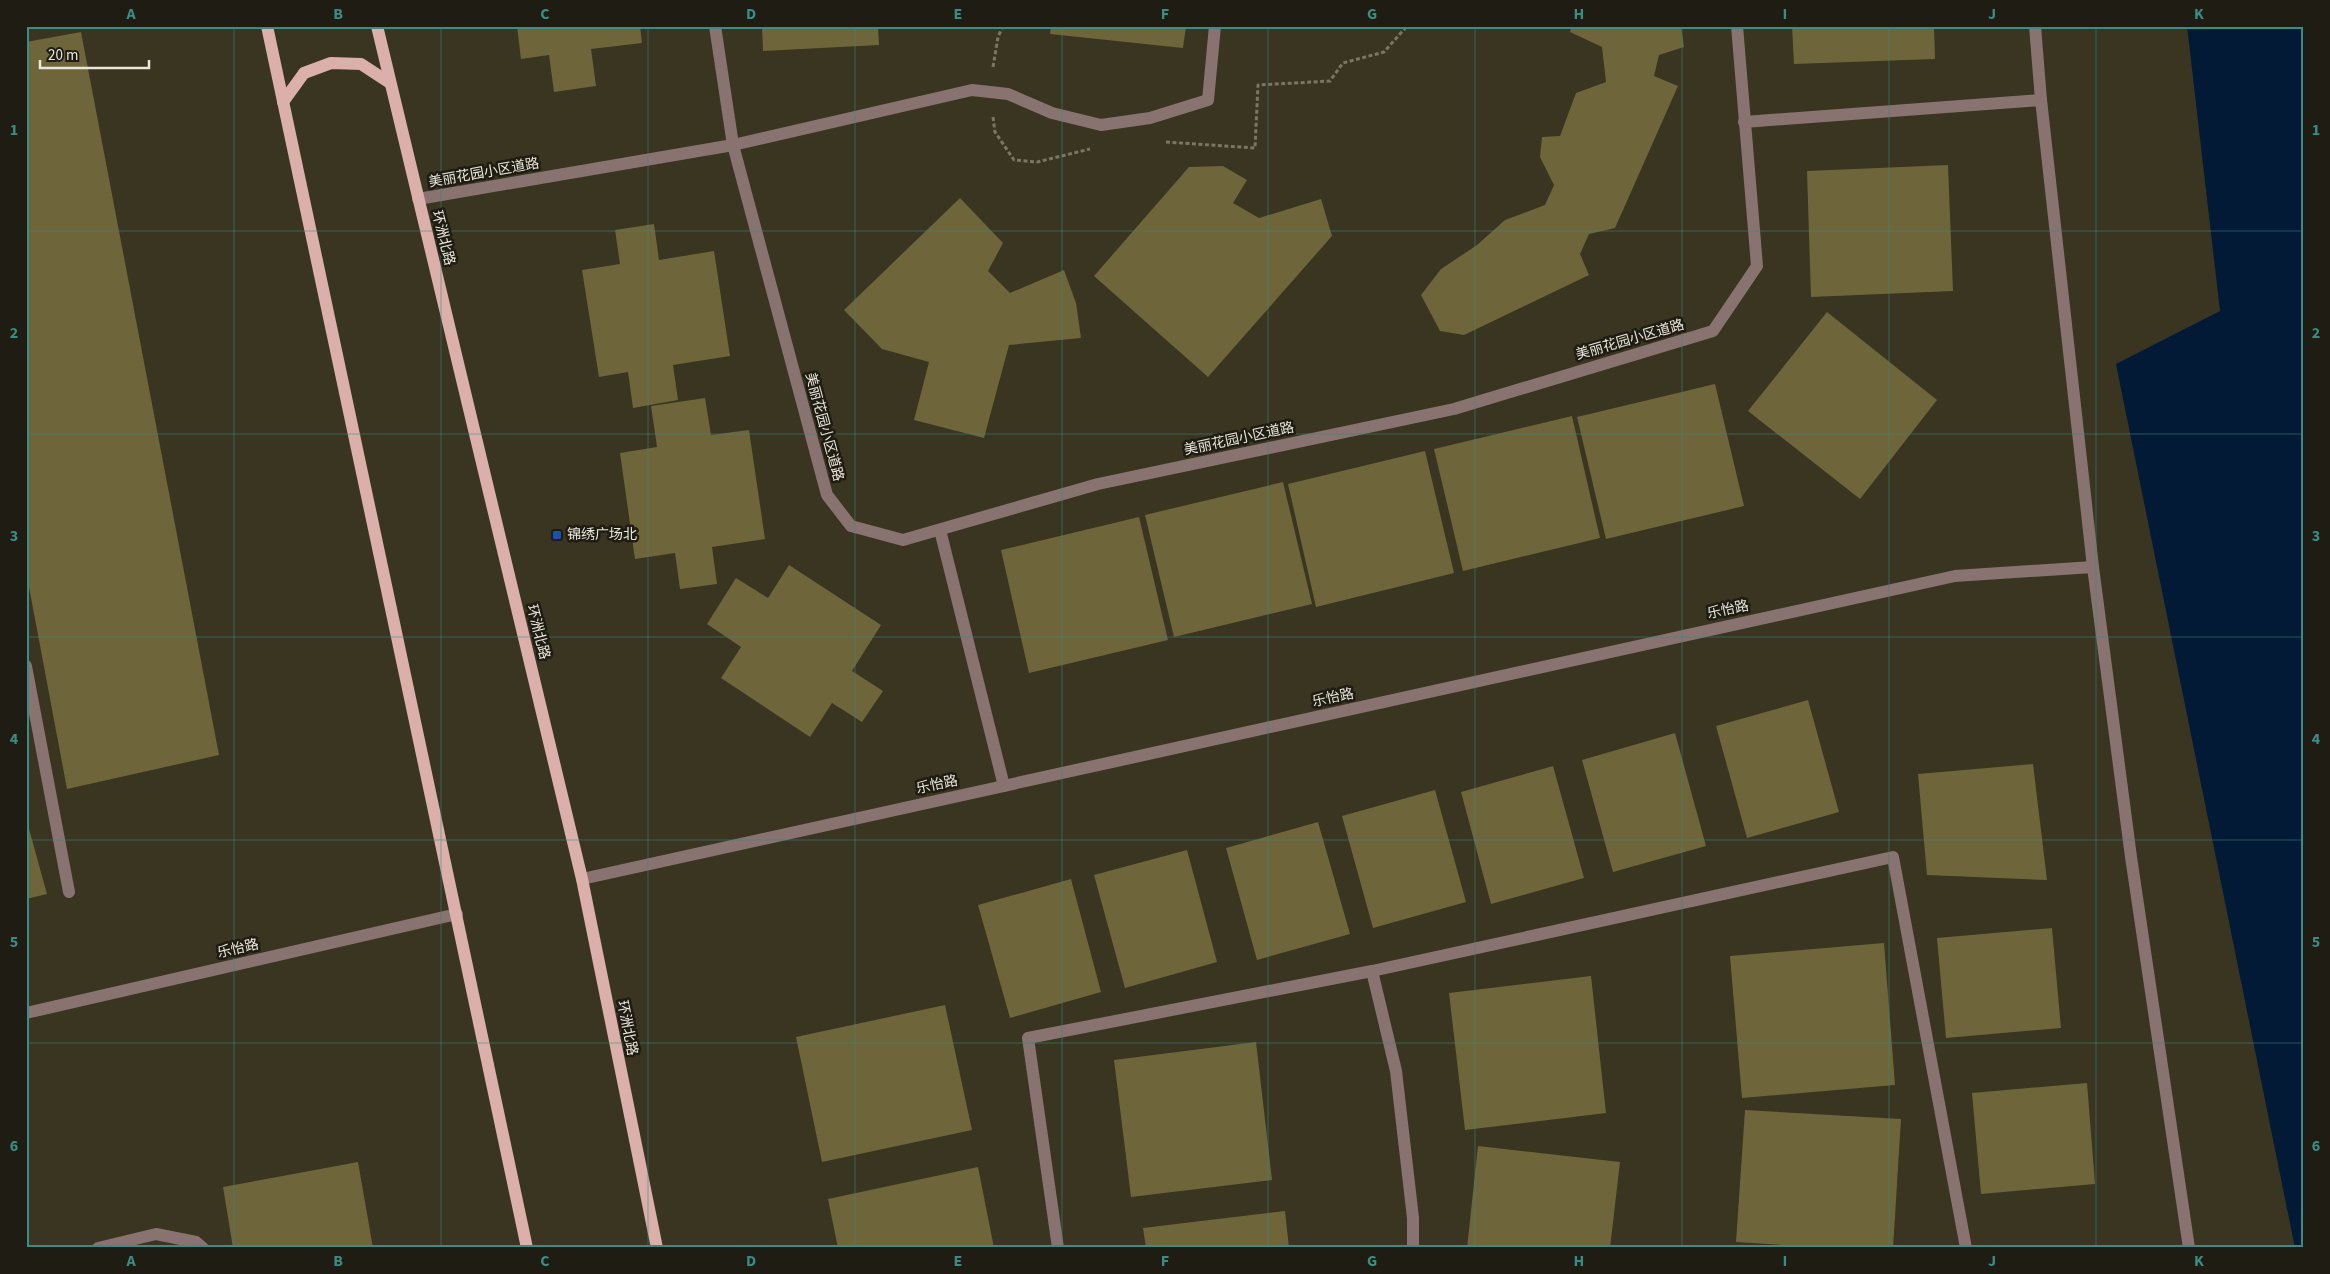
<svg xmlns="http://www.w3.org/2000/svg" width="2330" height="1274" font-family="'Source Sans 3','Noto Sans SC',sans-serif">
  <rect width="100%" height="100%" fill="#393520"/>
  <polygon fill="#021a35" points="2187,26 2304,26 2304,1248 2295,1248 2116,364 2220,311"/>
  <g fill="#6e653b">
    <polygon points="517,26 640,26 642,43 591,49 596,86 554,92 549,55 521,59"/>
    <polygon points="762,26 878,26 879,45 763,51"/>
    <polygon points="1051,26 1186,26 1183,48 1050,34"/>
    <polygon points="1571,26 1681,26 1684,47 1659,55 1654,76 1678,86 1615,228 1589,234 1580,254 1589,275 1464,335 1440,331 1421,295 1441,269 1477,245 1505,220 1545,205 1554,185 1540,157 1542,137 1560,136 1576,93 1606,82 1602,47 1570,32"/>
    <polygon points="1792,26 1934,26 1935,59 1794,64"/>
    <polygon points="81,32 219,755 67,789 26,571 26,42"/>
    <polygon points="1948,165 1953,291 1811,297 1807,171"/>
    <polygon points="1223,166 1247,180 1233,203 1259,218 1321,199 1332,236 1208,377 1094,276 1189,167"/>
    <polygon points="960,198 1003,243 988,271 1010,293 1064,270 1076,303 1081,338 1009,345 984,438 914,420 929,362 882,349 844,310"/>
    <polygon points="654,224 659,260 714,251 730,356 673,365 678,400 633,408 628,372 599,377 582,270 620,264 615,230"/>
    <polygon points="1827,312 1937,400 1860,499 1748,411"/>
    <polygon points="1715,384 1744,506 1606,539 1577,417"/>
    <polygon points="705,398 711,435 749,430 765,539 712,547 717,584 680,589 675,553 635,559 620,453 657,447 651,406"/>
    <polygon points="1572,416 1600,538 1463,571 1434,449"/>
    <polygon points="1425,451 1454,573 1316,607 1288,484"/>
    <polygon points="1283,482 1312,604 1174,637 1145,515"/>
    <polygon points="1139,517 1168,640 1029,673 1001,550"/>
    <polygon points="789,565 881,625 852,671 883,691 862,722 832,703 810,737 721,678 741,647 707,624 736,578 768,598"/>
    <polygon points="1808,700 1839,812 1747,838 1716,726"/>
    <polygon points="1675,733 1706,846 1613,872 1582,760"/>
    <polygon points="2033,764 2047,880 1927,875 1918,774"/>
    <polygon points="1553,766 1584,878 1491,904 1461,792"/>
    <polygon points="1435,790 1466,902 1373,928 1342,816"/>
    <polygon points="26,818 47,894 26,899"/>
    <polygon points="1318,822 1350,934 1257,960 1226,848"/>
    <polygon points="1187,850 1217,962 1125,988 1094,875"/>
    <polygon points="1071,879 1101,992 1010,1018 978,905"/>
    <polygon points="2052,928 2061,1028 1946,1038 1937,938"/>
    <polygon points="1884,943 1895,1085 1742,1098 1730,956"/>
    <polygon points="1591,976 1606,1113 1465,1130 1449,993"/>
    <polygon points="945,1005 972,1130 822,1162 796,1037"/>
    <polygon points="1256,1042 1272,1180 1131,1197 1114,1060"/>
    <polygon points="2087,1083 2095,1184 1981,1194 1972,1093"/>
    <polygon points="1745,1110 1901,1119 1893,1248 1831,1248 1736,1242"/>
    <polygon points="1478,1146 1620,1162 1610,1248 1467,1248"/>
    <polygon points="358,1162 373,1248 233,1248 223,1187"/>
    <polygon points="978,1167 994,1248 838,1248 828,1199"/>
    <polygon points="1285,1211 1289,1248 1146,1248 1143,1228"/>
  </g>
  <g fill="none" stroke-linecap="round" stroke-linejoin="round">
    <g stroke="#7a7664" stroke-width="3" stroke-dasharray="4 2.5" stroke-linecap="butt">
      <polyline points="993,67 998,37 1003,26"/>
      <polyline points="993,117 995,132 1014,160 1037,162 1090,149"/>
      <polyline points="1166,142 1255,148 1258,85 1330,81 1343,63 1384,52 1407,26"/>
    </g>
    <g stroke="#887370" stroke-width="12">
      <polyline points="1215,26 1208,100 1150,118 1101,125 1052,113 1008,94 972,90 733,145 827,495 851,526 903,540 1098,484 1454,409 1713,331 1757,266 1737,26"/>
      <polyline points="2035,26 2041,100 2093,567 2131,857 2189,1248"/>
      <polyline points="1744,122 2041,100"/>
      <polyline points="418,199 733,145 715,26"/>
      <polyline points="940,530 1004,786"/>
      <polyline points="26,666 69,892"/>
      <polyline points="582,879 1955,576 2093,567"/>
      <polyline points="1372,971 1396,1071 1413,1218 1413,1248"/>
      <polyline points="26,1013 457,914"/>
      <polyline points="98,1248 156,1234 196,1242 203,1248"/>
      <polyline points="1058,1248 1028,1038 1372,971 1893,857 1966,1248"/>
    </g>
    <g stroke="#dbafaa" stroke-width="12">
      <polyline points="267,26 527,1248"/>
      <polyline points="377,26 582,879 657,1248"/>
      <polyline points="283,102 304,73 331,63 361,64 390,83"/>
    </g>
  </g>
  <path fill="none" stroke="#3b8c84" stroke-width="1" stroke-opacity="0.55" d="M234,26V1248M441,26V1248M648,26V1248M855,26V1248M1062,26V1248M1268,26V1248M1475,26V1248M1682,26V1248M1889,26V1248M2096,26V1248M26,231H2304M26,434H2304M26,637H2304M26,840H2304M26,1043H2304"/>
  <rect fill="#1a4fb4" stroke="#1e1c13" stroke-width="2" x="552" y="530" width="10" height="10" rx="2.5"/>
  <g text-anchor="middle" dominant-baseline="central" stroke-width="5" stroke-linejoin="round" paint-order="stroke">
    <g font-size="14" fill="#e9e6da" stroke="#1e1c13">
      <text transform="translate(484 173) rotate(-10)">美丽花园小区道路</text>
      <text transform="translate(443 238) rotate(76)">环洲北路</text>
      <text transform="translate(1630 340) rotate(-16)">美丽花园小区道路</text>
      <text transform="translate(824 427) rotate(75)">美丽花园小区道路</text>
      <text transform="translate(1239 439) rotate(-12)">美丽花园小区道路</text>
      <text transform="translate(1728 610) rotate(-12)">乐怡路</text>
      <text transform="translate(538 632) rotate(76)">环洲北路</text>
      <text transform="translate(1333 698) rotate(-12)">乐怡路</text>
      <text transform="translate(937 785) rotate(-12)">乐怡路</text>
      <text transform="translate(238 949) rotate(-13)">乐怡路</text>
      <text transform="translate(627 1028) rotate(79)">环洲北路</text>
    </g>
    <g font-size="14" fill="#e9e6da" stroke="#1e1c13" text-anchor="start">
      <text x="567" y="535">锦绣广场北</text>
    </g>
  </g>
  <rect width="2330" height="1274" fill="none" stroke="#1e1c13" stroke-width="55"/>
  <path d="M40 60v8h109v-8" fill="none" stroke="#e9e6da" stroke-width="2.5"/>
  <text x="48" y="60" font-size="15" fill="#e9e6da" stroke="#1e1c13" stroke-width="4" paint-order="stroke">20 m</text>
  <rect x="28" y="28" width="2274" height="1218" fill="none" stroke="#3b8c84" stroke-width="2"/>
  <g font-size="16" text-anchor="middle" font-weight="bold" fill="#3b8c84">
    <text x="131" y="19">A</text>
    <text x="338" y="19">B</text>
    <text x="545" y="19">C</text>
    <text x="751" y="19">D</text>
    <text x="958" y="19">E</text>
    <text x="1165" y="19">F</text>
    <text x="1372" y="19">G</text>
    <text x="1579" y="19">H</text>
    <text x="1785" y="19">I</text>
    <text x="1992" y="19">J</text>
    <text x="2199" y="19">K</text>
    <text x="14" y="135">1</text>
    <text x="2316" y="135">1</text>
    <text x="14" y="338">2</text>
    <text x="2316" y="338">2</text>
    <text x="14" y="541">3</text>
    <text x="2316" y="541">3</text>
    <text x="14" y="744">4</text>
    <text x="2316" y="744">4</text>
    <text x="14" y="947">5</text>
    <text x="2316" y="947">5</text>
    <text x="14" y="1151">6</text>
    <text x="2316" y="1151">6</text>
    <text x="131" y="1266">A</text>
    <text x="338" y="1266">B</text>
    <text x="545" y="1266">C</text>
    <text x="751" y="1266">D</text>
    <text x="958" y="1266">E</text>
    <text x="1165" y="1266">F</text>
    <text x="1372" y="1266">G</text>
    <text x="1579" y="1266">H</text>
    <text x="1785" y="1266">I</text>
    <text x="1992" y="1266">J</text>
    <text x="2199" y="1266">K</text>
  </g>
</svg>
